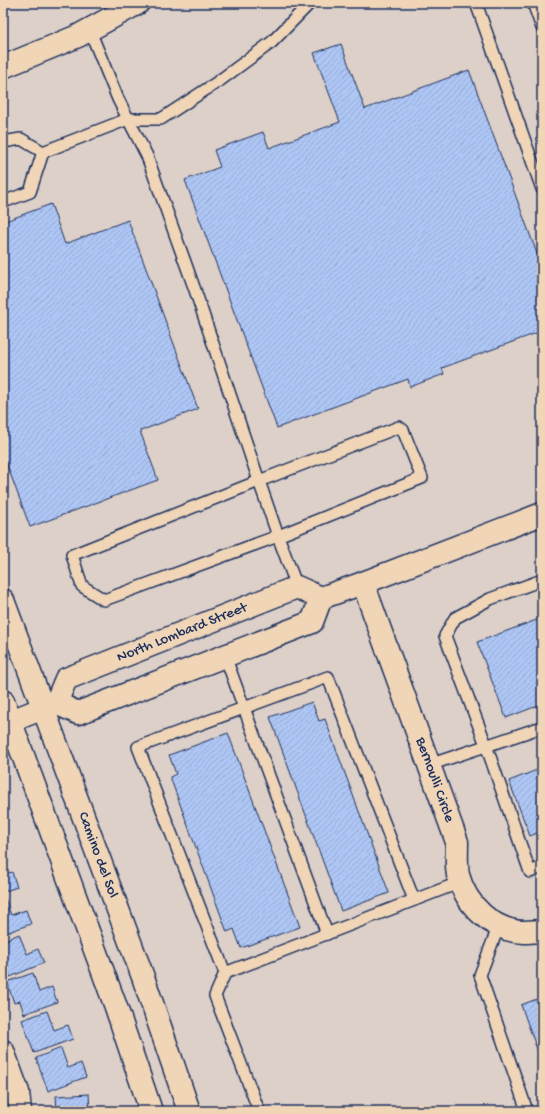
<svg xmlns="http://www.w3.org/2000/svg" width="545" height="1114" font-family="'Gochi Hand',sans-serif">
  <defs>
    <pattern id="building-hatch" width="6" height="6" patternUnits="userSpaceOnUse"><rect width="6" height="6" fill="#aec6f4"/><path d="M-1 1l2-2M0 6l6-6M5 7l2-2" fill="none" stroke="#95aad4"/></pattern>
  </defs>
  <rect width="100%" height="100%" fill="#dcd0c9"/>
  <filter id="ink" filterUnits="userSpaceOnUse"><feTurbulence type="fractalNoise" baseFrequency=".025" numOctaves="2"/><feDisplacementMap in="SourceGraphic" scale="8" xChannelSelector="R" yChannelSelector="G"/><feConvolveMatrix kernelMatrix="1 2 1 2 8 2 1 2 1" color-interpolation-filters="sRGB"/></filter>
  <g filter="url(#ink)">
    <g fill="url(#building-hatch)" stroke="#1b2f5e">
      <polygon points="341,44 365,109 469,70 542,267 542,331 442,368 444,374 410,387 408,379 277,428 185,180 220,167 214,150 263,132 269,148 340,122 314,53"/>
      <polygon points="51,204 65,244 128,220 198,409 140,431 158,480 30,527 3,454 3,222"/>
      <polygon points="542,618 542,704 506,718 477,642"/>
      <polygon points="312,702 319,721 325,719 389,893 341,911 270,717"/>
      <polygon points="228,733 300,927 241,948 234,929 227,932 170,777 176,774 169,755"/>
      <polygon points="542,768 542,831 530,836 509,781"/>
      <polygon points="12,872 17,887 3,892 3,875"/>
      <polygon points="4,896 11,915 26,910 31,924 3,934 3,897"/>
      <polygon points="19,934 27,954 38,949 44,963 10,977 6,965 3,966 3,941"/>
      <polygon points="33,973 39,992 52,987 57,1002 24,1014 20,1001 14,1003 7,982"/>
      <polygon points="542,997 542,1063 521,1005"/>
      <polygon points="47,1011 54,1030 68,1025 73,1039 34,1053 22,1020"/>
      <polygon points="61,1048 68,1068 81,1063 86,1077 48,1091 36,1058"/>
      <polygon points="89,1094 90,1111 57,1111 56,1096"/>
    </g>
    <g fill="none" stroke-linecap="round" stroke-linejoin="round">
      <g stroke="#1b2f5e" stroke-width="14">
        <g id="lane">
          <polyline points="476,3 542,189"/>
          <polyline points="533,3 542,28"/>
          <polyline points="90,31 118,99 147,156 195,290 259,481 399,427 403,430 422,478 278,536 297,587"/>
          <polyline points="3,142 21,139 43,152"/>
          <polyline points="43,152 128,119 161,119 219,81 272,42 310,3"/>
          <polyline points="3,202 30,192 43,152"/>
          <polygon points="259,481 278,536 104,600 82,586 72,555"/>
          <polyline points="542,580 490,599 455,618 445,636 486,745 530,872 542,867"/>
          <polyline points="225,656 327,934"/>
          <polyline points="429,765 542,727"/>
          <polyline points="414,900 328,677 138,747 225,973 461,882"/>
          <polyline points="499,925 480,975 525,1105 524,1111"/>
          <polyline points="225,973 215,996 259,1111"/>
        </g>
      </g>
      <g stroke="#1b2f5e" stroke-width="25">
        <g id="street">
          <polyline points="3,67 78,36 138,3"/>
          <path id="s1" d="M56,703L66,679L297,587L321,598L363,583L457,842C457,852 456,865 458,875C466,905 492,931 524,932C530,932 536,931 542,931"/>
          <polyline points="11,721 56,703 78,713 312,622 321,598"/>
          <polyline points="3,1051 18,1092 20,1111"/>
        </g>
      </g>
      <g stroke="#1b2f5e" stroke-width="25">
        <g id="secondary">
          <polyline points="363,583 542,514"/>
          <path id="s2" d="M3,600L143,977L189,1111"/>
          <polyline points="3,701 116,1007 151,1111"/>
        </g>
      </g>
      <use href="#lane" stroke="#f0d5b7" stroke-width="11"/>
      <use href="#street" stroke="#f0d5b7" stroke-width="22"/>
      <use href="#secondary" stroke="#f0d5b7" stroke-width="22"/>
    </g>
  </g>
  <g text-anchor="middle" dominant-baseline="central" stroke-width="4" stroke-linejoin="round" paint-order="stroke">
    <g font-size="15" fill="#1b2f5e" stroke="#f0d5b7">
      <text stroke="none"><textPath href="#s1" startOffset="151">North Lombard Street</textPath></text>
      <text stroke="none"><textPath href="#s1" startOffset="555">Bernoulli Circle</textPath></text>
      <text stroke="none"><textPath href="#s2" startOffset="272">Camino del Sol</textPath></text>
    </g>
  </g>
  <rect width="545" height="1114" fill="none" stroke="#f0d5b7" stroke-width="16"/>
  <rect x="8" y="8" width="529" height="1098" fill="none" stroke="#1b2f5e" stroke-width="1.5" filter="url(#ink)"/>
</svg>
